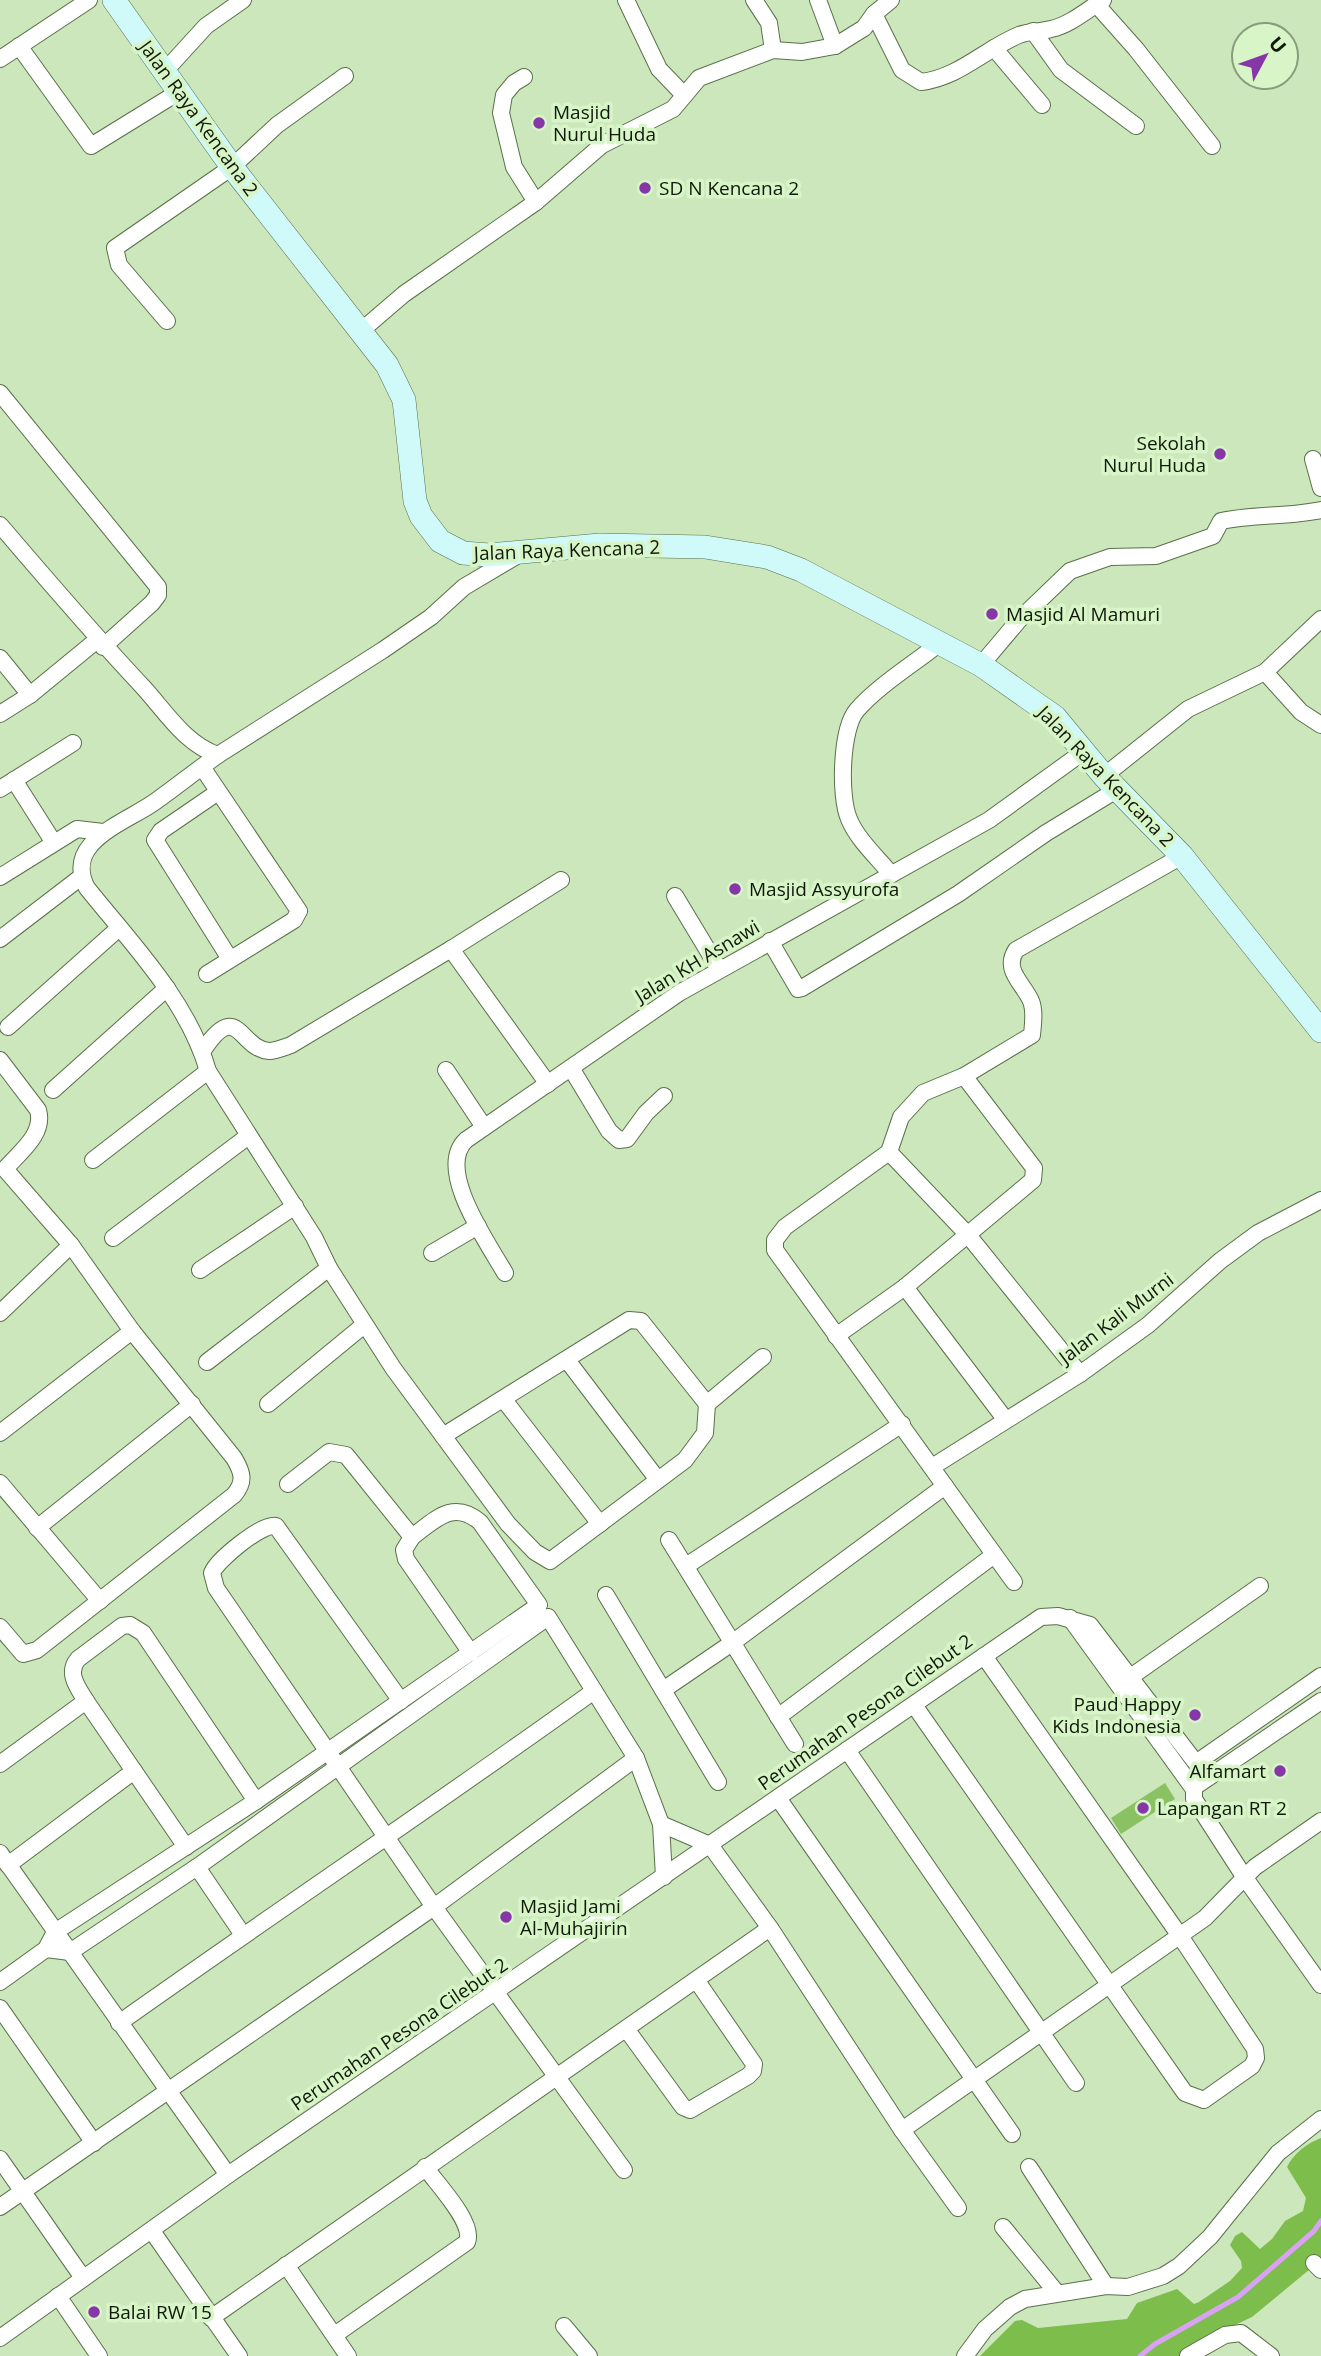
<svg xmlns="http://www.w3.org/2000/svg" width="1321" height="2356" font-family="'Open Sans',sans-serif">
  <rect width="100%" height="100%" fill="#cbe7bb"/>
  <polygon fill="#8ac263" points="1165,1783 1175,1799 1121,1834 1111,1818"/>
  <path fill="#7cbd4c" d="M1321,2138V2260L1252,2317L1201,2341L1181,2356H980L1015,2321L1022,2320L1038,2328L1127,2319L1137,2303L1177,2289L1194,2304L1199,2302L1230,2281L1242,2268L1241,2261L1230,2245L1235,2236L1242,2232L1260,2249L1272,2239L1285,2221L1303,2211L1306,2198L1287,2167C1293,2154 1307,2143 1321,2138Z"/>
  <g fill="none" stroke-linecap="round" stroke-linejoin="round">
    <polyline stroke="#d9a2f5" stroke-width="5" points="1140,2356 1155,2344 1238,2297 1314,2231 1321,2221"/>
    <g stroke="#597149" stroke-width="18">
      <g id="street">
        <polyline points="626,0 659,69 684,95"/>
        <polyline points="754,0 769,23 773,50"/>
        <polyline points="818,0 835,46"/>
        <polyline points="1096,4 1136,49 1212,146"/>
        <polyline points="874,14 891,0"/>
        <polyline points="1033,31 1061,70 1136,126"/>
        <polyline points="19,46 91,146 177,93"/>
        <polyline points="994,48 1042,105"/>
        <polyline points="0,59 89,0"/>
        <polyline points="164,72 206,26 243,0"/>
        <polyline points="524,77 514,83 504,95 501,113 514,167 536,202"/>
        <polyline points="167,321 119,265 115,248 232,167 277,125 345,76"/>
        <path d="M362,330L404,294L536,202L602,145L673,109L699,78L773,50L802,52L835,46L864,28L874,14L902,70L921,82C958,78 985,49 1019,35C1029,31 1040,32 1051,29C1070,25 1087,10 1103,0"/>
        <polyline points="0,393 158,587 158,595 152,603 103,647"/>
        <polyline points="1313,459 1321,488"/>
        <path d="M0,525C47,580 93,634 143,687C166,712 185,744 218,755L383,650L431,617L464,587L518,555"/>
        <polyline points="0,658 30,695"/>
        <path d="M981,665L1019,620L1070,571L1110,557L1156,556L1213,536L1221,521C1254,514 1288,517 1321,510"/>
        <polyline points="1265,672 1301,712 1321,725"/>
        <polyline points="0,714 30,695 97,640"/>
        <polyline points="202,767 299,911 294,920 207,974"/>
        <polyline points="1104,776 1188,709 1265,672 1321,619"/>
        <polyline points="14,780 54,843"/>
        <polyline points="0,789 73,743"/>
        <polyline points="218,792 161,831 155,840 230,959"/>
        <path d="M891,874C877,857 857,839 849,819C839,796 841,728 857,710C880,684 914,664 941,642"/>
        <polyline points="0,877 77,829 103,832"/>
        <polyline points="675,896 719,969"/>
        <polyline points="0,939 81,877"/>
        <polyline points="770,941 798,989 802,988 958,894 1046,833 1118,789"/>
        <polyline points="451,949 561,880"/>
        <polyline points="8,1027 119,928"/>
        <path d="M202,1052C238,997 239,1049 269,1051C276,1051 285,1047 291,1045L451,949L548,1084"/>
        <path d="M0,1060L38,1110C45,1134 20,1152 5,1169L71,1245L132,1331L234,1458C243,1473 245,1482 234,1495L37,1650L23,1654L0,1627"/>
        <polyline points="571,1068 609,1131 619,1140 627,1139 646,1113 664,1096"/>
        <polyline points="446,1070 484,1127"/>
        <polyline points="53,1090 167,988"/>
        <polyline points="889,1152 968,1235 1080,1374"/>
        <polyline points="93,1160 208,1071"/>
        <polyline points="113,1238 247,1137"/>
        <polyline points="432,1253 478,1226"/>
        <polyline points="329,1268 393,1368 508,1524 535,1552 550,1561 685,1460 705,1433 707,1404 763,1357"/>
        <polyline points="200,1270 295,1206"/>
        <path d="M505,1273C488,1243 435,1169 466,1140L679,993L989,820L1083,752"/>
        <polyline points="905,1287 1005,1419"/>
        <polyline points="0,1313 71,1245"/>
        <polyline points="836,1336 905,1287 1033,1180 1034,1168 964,1076"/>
        <polyline points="567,1360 658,1480"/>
        <path d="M207,1362L329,1268L314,1237L208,1071C188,1001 132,944 87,888C62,841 128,822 156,801C177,786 197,770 218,755"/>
        <polyline points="504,1400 600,1524"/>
        <polyline points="268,1404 364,1325"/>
        <polyline points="0,1433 132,1331"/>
        <polyline points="443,1436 629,1320 641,1321 707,1404"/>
        <polyline points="932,1467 1080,1374 1148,1325 1220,1261 1258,1233 1321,1200"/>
        <polyline points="0,1483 100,1601"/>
        <polyline points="288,1484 329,1452 346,1455 412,1537 404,1550 406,1559 471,1653"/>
        <polyline points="37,1528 192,1404"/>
        <polyline points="669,1540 795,1744"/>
        <polyline points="686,1566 902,1424"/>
        <path d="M1014,1582L775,1250V1240L785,1227L889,1152L901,1117L923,1093L964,1076L1032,1035C1033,1024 1035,1011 1031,1001C1023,983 1003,970 1016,950L1182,856"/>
        <polyline points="606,1595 718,1782"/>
        <polyline points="1070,1618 1193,1788 1321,1701"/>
        <polyline points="1132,1676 1260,1586"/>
        <polyline points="663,1690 732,1643 945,1486"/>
        <path d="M401,1701L276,1526C262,1523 217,1560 212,1573L216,1588L434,1907L624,2170"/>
        <polyline points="914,1705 1185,2093 1204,2100 1252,2066 1256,2058 1255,2049 1180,1936 984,1656"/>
        <polyline points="778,1717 994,1555"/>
        <polyline points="847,1750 1076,2083"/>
        <polyline points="0,1764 86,1701"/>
        <polyline points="1194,1778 1194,1799 1245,1878 1321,1985"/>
        <polyline points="778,1798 1012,2134"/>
        <polyline points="661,1824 710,1845 770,1928 902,2130"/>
        <path d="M186,1847L86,1701C78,1688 66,1673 78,1659L122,1626L130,1625L143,1633L256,1801"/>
        <polyline points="0,1853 228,2175"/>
        <polyline points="8,1865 134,1771"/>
        <polyline points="197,1867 243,1935"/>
        <polyline points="46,1949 70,1952 197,1867 548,1617 636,1758 661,1824 664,1877"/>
        <path d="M0,1982L46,1949L55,1932L256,1801L539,1605L480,1522C453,1499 435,1520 412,1537"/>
        <polyline points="0,2008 94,2143"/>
        <path d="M119,2023C277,1911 437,1804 594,1691"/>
        <polyline points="627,2030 683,2107 690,2110 748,2076 753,2071 754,2064 697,1981"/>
        <polyline points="0,2159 83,2278"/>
        <polyline points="1029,2167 1106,2286"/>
        <polyline points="0,2207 434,1907 636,1758"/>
        <polyline points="958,2208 902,2130 1205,1918 1255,1867 1321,1821"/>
        <polyline points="1003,2227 1057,2293"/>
        <polyline points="152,2231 239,2356"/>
        <polyline points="1314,2263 1321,2270"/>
        <polyline points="286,2265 348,2356"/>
        <polyline points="58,2296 99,2356"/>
        <polyline points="211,2318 770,1928"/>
        <polyline points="564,2326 589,2356"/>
        <path d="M336,2334L467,2242C475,2223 437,2184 425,2167"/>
        <polyline points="0,2338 228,2175 1041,1617 1058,1616 1090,1625 1196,1763 1321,1676"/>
        <polyline points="965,2356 985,2329 1010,2307 1025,2299 1106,2286 1128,2287 1163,2276 1179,2266 1210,2237 1278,2153 1321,2119"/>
        <polyline points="1188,2356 1225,2335 1241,2333 1271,2356"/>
      </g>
    </g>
    <g stroke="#597149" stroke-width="24">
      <polyline id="secondary" points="114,0 232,167 387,365 404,400 415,501 421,516 440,541 463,553 489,555 600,545 705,547 767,557 801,570 981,665 1055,717 1104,776 1182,856 1321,1031"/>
    </g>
    <use href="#street" stroke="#fff" stroke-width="16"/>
    <use href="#secondary" stroke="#d0fafa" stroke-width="23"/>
  </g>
  <g fill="#8536a7" stroke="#d8f5c8" stroke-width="2.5">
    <circle cx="539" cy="123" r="7"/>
    <circle cx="645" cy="188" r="7"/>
    <circle cx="1220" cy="454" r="7"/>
    <circle cx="992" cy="614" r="7"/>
    <circle cx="735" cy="889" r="7"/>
    <circle cx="1195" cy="1715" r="7"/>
    <circle cx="1280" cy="1771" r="7"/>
    <circle cx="1143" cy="1808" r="7"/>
    <circle cx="506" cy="1917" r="7"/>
    <circle cx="94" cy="2312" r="7"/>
  </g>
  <g text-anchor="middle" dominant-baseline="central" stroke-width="7" stroke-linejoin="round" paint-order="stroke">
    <g font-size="19" fill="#101909" stroke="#d8f5c8" text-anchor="start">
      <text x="553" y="112">Masjid<tspan x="553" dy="22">Nurul Huda</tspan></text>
      <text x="659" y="188">SD N Kencana 2</text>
      <text x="1206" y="443" text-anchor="end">Sekolah<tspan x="1206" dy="22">Nurul Huda</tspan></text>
      <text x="1006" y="614">Masjid Al Mamuri</text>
      <text x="749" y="889">Masjid Assyurofa</text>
      <text x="1181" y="1704" text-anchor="end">Paud Happy<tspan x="1181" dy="22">Kids Indonesia</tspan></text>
      <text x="1266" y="1771" text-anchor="end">Alfamart</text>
      <text x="1157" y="1808">Lapangan RT 2</text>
      <text x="520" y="1906">Masjid Jami<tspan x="520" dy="22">Al-Muhajirin</tspan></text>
      <text x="108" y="2312">Balai RW 15</text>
    </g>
    <g font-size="19" fill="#101909" stroke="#d8f5c8">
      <text transform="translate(199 118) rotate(54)">Jalan Raya Kencana 2</text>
      <text transform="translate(567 550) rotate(-2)">Jalan Raya Kencana 2</text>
      <text transform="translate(1106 776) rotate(46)">Jalan Raya Kencana 2</text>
      <text transform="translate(697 961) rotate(-31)">Jalan KH Asnawi</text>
      <text transform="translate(1116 1318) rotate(-37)">Jalan Kali Murni</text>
      <text transform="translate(865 1712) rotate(-35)">Perumahan Pesona Cilebut 2</text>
      <text transform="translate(399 2034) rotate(-34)">Perumahan Pesona Cilebut 2</text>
    </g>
  </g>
  <g transform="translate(1265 56) rotate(49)"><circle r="33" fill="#d8f5c8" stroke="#889d7c" stroke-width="2"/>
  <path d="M0-5L12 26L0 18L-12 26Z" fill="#8536a7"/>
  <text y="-10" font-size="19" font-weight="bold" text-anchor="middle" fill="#101909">U</text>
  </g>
</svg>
